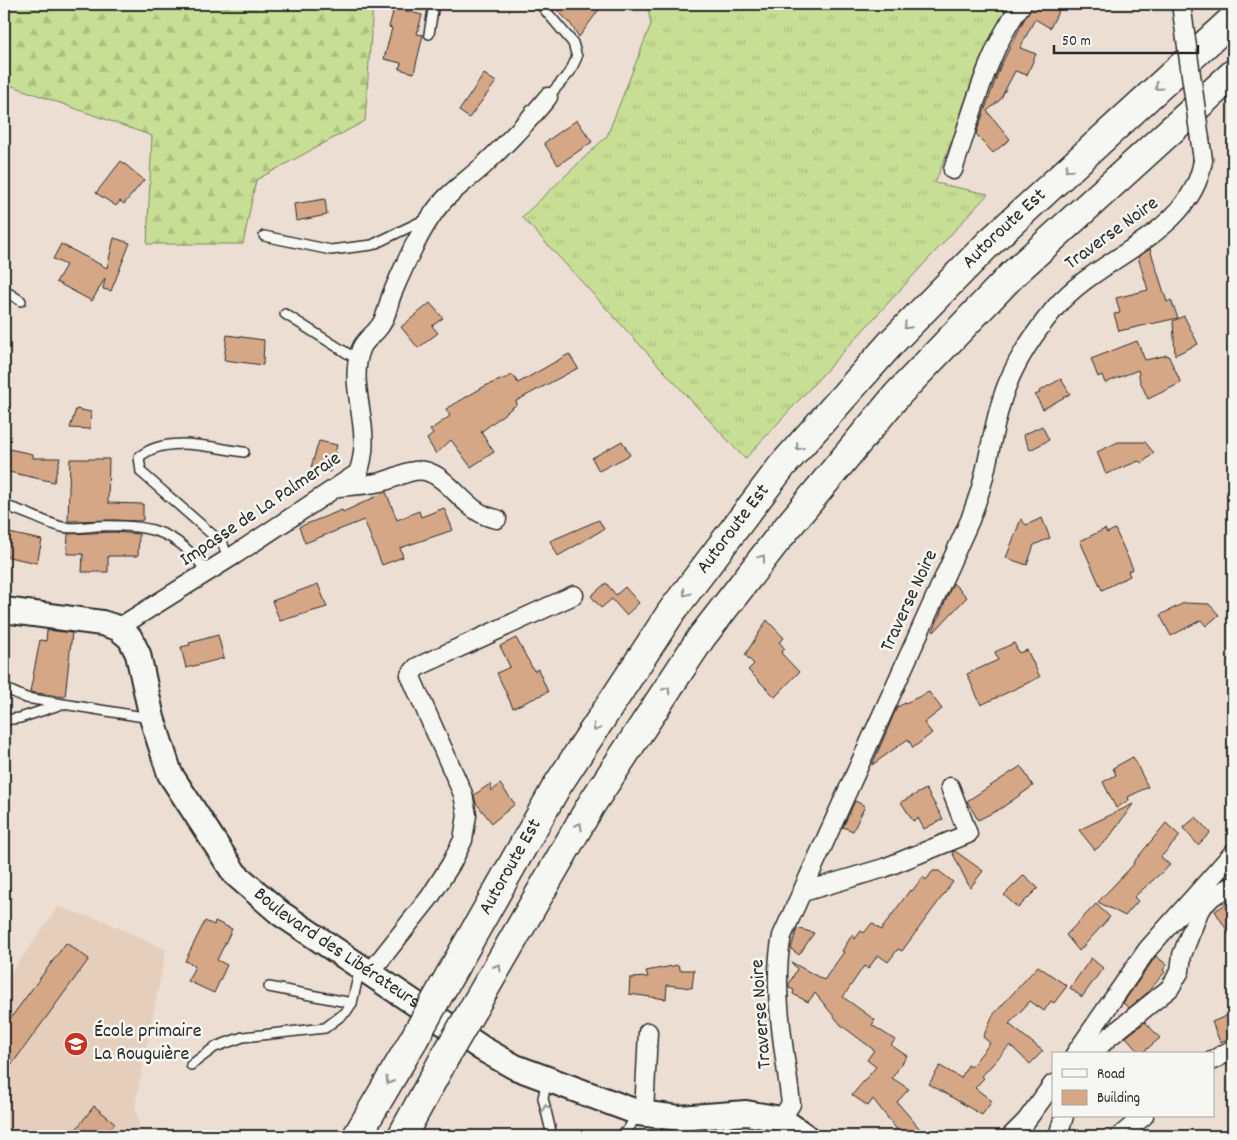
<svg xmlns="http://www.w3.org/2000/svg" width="1237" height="1140" font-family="Dekko,sans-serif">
  <defs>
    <pattern id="grass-tufts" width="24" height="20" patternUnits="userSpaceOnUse" patternTransform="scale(1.25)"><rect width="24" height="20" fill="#c7de94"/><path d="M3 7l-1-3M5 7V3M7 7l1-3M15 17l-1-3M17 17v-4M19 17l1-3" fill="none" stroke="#abbf80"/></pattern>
    <pattern id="forest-firs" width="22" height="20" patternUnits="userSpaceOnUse" patternTransform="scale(1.25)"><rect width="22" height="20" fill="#c7de94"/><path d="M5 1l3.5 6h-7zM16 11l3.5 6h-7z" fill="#abbf80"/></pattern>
  </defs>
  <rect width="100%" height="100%" fill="#ecded2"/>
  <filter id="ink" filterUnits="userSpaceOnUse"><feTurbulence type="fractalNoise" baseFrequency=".02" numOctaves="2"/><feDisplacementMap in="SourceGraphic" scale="10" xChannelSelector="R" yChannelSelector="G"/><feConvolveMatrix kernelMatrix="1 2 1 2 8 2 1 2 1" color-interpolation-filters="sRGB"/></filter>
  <g filter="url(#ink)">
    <polygon fill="#e5cebc" points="58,907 104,921 166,950 135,1105 141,1136 4,1136 4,983"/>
    <polygon fill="url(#grass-tufts)" stroke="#798460" points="647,4 1015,4 998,23 935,183 988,194 745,459 522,217 607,136 651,24"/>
    <polygon fill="url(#forest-firs)" stroke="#798460" points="4,4 373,4 365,121 256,180 243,244 147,244 152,136 4,83"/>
    <g fill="#d5a787" stroke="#2b2b2b">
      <polygon points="551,4 603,4 579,37 570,23"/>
      <polygon points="1032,4 1062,4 1050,28 1035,19 1020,48 1036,54 1027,75 1015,71 1000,100 987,111 1010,139 993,153 976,134 1000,67"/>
      <polygon points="394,8 422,15 417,34 423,35 414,73 399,69 401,63 384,59 392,28 389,27"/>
      <polygon points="484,74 496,82 469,118 459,111"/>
      <polygon points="577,120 592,142 558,165 544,143"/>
      <polygon points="121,161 144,180 124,204 120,201 116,206 96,193"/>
      <polygon points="325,199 327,215 296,221 294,204"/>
      <polygon points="114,238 130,243 111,291 103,289 105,278 92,301 56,282 66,265 53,259 61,244 107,268"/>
      <polygon points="1150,249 1167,302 1171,300 1178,318 1119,331 1114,314 1120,313 1116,298 1148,290 1138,257"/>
      <polygon points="430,303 443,318 432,326 438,333 418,348 401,327"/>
      <polygon points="1184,316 1198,344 1175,355 1173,321"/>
      <polygon points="227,335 264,340 263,365 224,360"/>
      <polygon points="1137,341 1145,360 1168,355 1181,383 1148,399 1140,381 1138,370 1105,383 1102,375 1098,377 1091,359"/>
      <polygon points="569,354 578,368 516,401 517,404 481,432 494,452 471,467 451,440 436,454 427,439 433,434 430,430 450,416 446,409 485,386 513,375 518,383"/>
      <polygon points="1061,379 1070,394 1043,409 1035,395 1040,393 1039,391"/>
      <polygon points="76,409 91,412 90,429 70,428"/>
      <polygon points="1042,426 1049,440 1030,450 1023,435"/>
      <polygon points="319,441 337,445 330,472 311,467"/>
      <polygon points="622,441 630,455 599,471 592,458"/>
      <polygon points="1118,442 1145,442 1154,453 1142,463 1139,461 1106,474 1097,452"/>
      <polygon points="4,448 33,454 33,458 60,458 54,482 4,471"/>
      <polygon points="70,459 109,459 108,503 143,504 143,520 139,521 114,520 68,521"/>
      <polygon points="386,492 397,520 419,511 421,517 444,508 453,530 400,548 403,557 382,565 364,520 305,543 299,527 342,510 343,512"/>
      <polygon points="1042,518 1050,538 1034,545 1027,565 1006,558 1021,519 1026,525"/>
      <polygon points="599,520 604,529 558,556 550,541"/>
      <polygon points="1105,529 1107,533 1115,529 1133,569 1128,571 1130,576 1102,590 1080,541"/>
      <polygon points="4,532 42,540 37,563 4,556"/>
      <polygon points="114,532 139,534 138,556 108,556 108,572 82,572 83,554 67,554 68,534"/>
      <polygon points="606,583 616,595 625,587 639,603 626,615 612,599 601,608 591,596"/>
      <polygon points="953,583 967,597 934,632 933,631"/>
      <polygon points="318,584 327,607 280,621 272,601"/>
      <polygon points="1184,603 1209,604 1219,615 1206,626 1201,620 1171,636 1160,615"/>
      <polygon points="767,620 784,638 779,642 785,649 781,653 799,672 775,697 748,670 754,664 745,655"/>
      <polygon points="47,630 72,633 65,697 30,692 40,640 46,641"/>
      <polygon points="218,635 224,658 186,668 181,647 190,645 189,643"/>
      <polygon points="516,638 534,671 538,669 548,692 513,708 497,673 510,667 500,646"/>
      <polygon points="1014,643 1019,653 1027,650 1040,677 981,705 967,674 998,660 995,652"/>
      <polygon points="929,692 942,709 924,723 932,733 913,748 908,739 872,765 897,707"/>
      <polygon points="1133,757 1148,787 1128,797 1129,800 1116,808 1103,782 1116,775 1113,768"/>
      <polygon points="1021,766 1033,786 1000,809 978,820 967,801"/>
      <polygon points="490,784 492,791 500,784 515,804 492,823 476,803 474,795"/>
      <polygon points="926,789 943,819 924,829 918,818 913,821 901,802"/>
      <polygon points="855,801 865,806 853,831 843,827"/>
      <polygon points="1133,804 1108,839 1095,850 1079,830"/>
      <polygon points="1196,817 1210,833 1198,845 1183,828"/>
      <polygon points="1166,823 1180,836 1161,857 1170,865 1134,897 1138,901 1125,916 1098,902 1134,864 1133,863"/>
      <polygon points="955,851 983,871 970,888 952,852"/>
      <polygon points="933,871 939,871 953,882 902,951 898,949 888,962 878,955 868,969 864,966 843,997 875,1020 872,1025 895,1040 891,1045 907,1056 892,1078 909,1089 897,1102 926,1136 902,1136 873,1099 868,1106 852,1095 876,1067 867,1060 874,1050 841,1025 815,993 808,1002 793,994 794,990 789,988 789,984 797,969 791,962 824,980 844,952 842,951 852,935 855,939 861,931 864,933 872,923 881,930 910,890 912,891 923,877 926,880"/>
      <polygon points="1024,875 1038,888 1018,908 1004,895"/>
      <polygon points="1233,899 1233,940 1215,911"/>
      <polygon points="1096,904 1110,917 1079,951 1066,935"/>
      <polygon points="205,921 214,925 215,921 232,929 217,960 227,965 214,993 188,981 195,966 185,961"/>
      <polygon points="797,928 814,933 799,955 791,949"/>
      <polygon points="66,943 89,959 4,1075 4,1027"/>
      <polygon points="1156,956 1167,965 1163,970 1165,972 1147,993 1129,1008 1123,1003"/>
      <polygon points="1091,958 1103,968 1082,997 1070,988"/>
      <polygon points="678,965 680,970 694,970 692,988 667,985 666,999 629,994 630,978 648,977 646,971"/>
      <polygon points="1038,966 1067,986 1054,1003 1051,1001 1044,1011 1030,1001 1009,1024 1043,1051 1030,1064 1010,1045 982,1076 984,1078 975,1088 992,1101 982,1115 929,1084 940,1066 961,1078 968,1065 971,1067 990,1043 983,1037 993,1015"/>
      <polygon points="1233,1013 1233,1037 1220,1042 1212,1022"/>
      <polygon points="1145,1022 1160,1038 1141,1054 1126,1037"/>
      <polygon points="94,1106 115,1123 105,1136 71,1136"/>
    </g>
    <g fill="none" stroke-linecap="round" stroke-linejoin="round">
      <g stroke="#2b2b2b" stroke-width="12">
        <g id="lane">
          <polyline points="540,4 573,43 577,57 570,72 548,97"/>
          <polyline points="429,34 434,4"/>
          <polyline points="264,236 331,250 372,245 426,219"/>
          <polyline points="4,290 21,301"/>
          <polyline points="285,314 358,360"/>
          <path d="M4,506C24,510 42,522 62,527C72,529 86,527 96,526C148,525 175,528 207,572"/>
          <path d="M228,559L223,544L141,472L139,457C166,434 212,448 244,452"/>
          <polyline points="4,688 26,698 150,718"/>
          <polyline points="4,720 20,718 59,705"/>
          <polyline points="269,987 352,1003"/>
          <polyline points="191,1065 215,1047 243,1037 325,1028 346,1012 352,1003 360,968"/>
          <polyline points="547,1080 543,1098 552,1136"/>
          <polyline points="618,1136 627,1131 637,1115"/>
        </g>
      </g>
      <g stroke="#2b2b2b" stroke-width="21">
        <g id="street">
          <path d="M953,170C972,115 987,51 1022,4"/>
          <path d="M339,487C353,486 367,485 381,482C395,479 410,468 425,471C451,477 465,514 497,519"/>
          <path d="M118,628L236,554L358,473C375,430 346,388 361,349C365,339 374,335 380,326C387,317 388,304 392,294C404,266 424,220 446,198C457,187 471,177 483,166C506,144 528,122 548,97"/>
          <polyline points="803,892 884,868 968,834 950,787"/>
          <polyline points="369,974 430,897 451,864 463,840 467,815 463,794 410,675 417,667 574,595"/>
          <polyline points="1075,1054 1147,950 1233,853"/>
          <polyline points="1092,1054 1108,1038 1170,988 1180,971 1182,955 1200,909 1213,896 1233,886"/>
          <polyline points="1213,1060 1233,1049"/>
          <polyline points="644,1113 648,1032"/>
          <path d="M781,1119L791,1104C785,1051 771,988 782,936L970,520C974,508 979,496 982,484C991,451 994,417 1007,385C1018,357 1036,331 1055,308C1099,255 1192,235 1203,160"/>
          <polyline points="1011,1136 1026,1121 1053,1084"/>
          <polyline points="1058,1136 1064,1116"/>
          <polyline points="1120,1136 1144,1116"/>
        </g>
      </g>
      <g stroke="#2b2b2b" stroke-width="28">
        <g id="secondary">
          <path id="s1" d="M4,610L102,623L118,628L130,638L138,654L152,718L170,774L235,874L280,913L483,1049L515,1067L639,1113L679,1118L746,1113L781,1119L805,1136"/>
        </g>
      </g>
      <g stroke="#2b2b2b" stroke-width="31">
        <g id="highway">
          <path id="s2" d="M442,989L557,786L672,611L782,466L892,342L989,243L1233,19"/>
          <polyline points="473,1009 591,805 701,638 777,540 897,395 1013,274 1233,74"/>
          <polyline points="357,1136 414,1039"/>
          <polyline points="402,1136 445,1057"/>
        </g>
      </g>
      <use href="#lane" stroke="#f6f6f2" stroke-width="9"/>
      <use href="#street" stroke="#f6f6f2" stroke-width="18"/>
      <use href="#secondary" stroke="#f6f6f2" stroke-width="24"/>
      <use href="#highway" stroke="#f6f6f2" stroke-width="28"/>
      <g stroke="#2b2b2b" stroke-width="21" stroke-linecap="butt">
        <polyline id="street-bridge" points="1181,4 1203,160"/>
      </g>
      <g stroke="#2b2b2b" stroke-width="31" stroke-linecap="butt">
        <g id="highway-bridge">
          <polyline points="414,1039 442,989"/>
          <polyline points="445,1057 473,1009"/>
        </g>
      </g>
      <use href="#street-bridge" stroke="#f6f6f2" stroke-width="18"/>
      <use href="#highway-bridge" stroke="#f6f6f2" stroke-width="28"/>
    </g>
    <defs><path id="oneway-chevron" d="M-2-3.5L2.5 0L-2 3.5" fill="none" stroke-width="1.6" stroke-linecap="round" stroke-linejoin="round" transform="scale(1.25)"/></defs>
    <g stroke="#90908e">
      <use href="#oneway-chevron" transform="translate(1158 87) rotate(138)"/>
      <use href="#oneway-chevron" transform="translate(1068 169) rotate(137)"/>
      <use href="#oneway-chevron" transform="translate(907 326) rotate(134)"/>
      <use href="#oneway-chevron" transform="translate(799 447) rotate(131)"/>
      <use href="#oneway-chevron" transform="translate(762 558) rotate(-53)"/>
      <use href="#oneway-chevron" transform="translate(686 593) rotate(127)"/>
      <use href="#oneway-chevron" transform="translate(667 690) rotate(-57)"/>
      <use href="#oneway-chevron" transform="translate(596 728) rotate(123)"/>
      <use href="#oneway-chevron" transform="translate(579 826) rotate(-60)"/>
      <use href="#oneway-chevron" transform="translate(498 967) rotate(-60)"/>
      <use href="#oneway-chevron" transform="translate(389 1081) rotate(120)"/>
      <use href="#oneway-chevron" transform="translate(546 1108) rotate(-105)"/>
    </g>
  </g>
  <defs>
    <g id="school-disc" transform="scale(1.25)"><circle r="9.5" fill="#c8321e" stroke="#f6f6f2"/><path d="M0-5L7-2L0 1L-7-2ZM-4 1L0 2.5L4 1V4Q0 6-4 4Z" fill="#fff"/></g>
  </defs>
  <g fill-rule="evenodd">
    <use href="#school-disc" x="76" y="1044"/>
  </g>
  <g text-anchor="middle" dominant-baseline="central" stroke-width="5" stroke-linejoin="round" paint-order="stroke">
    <g font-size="20" fill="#2b2b2b" stroke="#f6f6f2">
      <text stroke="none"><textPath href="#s2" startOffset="950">Autoroute Est</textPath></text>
      <text transform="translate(1112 234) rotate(-36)">Traverse Noire</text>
      <text transform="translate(261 510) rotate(-34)">Impasse de La Palmeraie</text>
      <text stroke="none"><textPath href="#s2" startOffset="545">Autoroute Est</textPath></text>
      <text transform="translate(910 601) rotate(-65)">Traverse Noire</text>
      <text stroke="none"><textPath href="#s2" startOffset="140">Autoroute Est</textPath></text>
      <text stroke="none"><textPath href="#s1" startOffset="519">Boulevard des Libérateurs</textPath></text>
      <text transform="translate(762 1014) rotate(-94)">Traverse Noire</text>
    </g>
    <g font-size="20" fill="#2b2b2b" stroke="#f6f6f2" text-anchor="start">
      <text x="94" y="1032">École primaire<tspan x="94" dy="23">La Rouguière</tspan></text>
    </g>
  </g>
  <rect width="1237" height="1140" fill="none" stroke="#f6f6f2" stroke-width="20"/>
  <rect x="10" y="10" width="1217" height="1120" fill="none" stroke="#2b2b2b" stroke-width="2" filter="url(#ink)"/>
  <rect x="1052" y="1052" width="162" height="65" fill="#f6f6f2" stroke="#a5a5a2"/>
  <rect x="1062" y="1069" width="25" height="8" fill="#f6f6f2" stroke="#a5a5a2"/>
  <text x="1097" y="1078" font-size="15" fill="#2b2b2b">Road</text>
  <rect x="1062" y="1090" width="25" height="15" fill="#d5a787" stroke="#a5a5a2"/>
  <text x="1097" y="1102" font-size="15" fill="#2b2b2b">Building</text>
  <path d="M1054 45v8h144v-8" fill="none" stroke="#2b2b2b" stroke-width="2.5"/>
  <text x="1062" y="45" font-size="15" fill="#2b2b2b" stroke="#f6f6f2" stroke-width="4" paint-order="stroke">50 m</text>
</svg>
